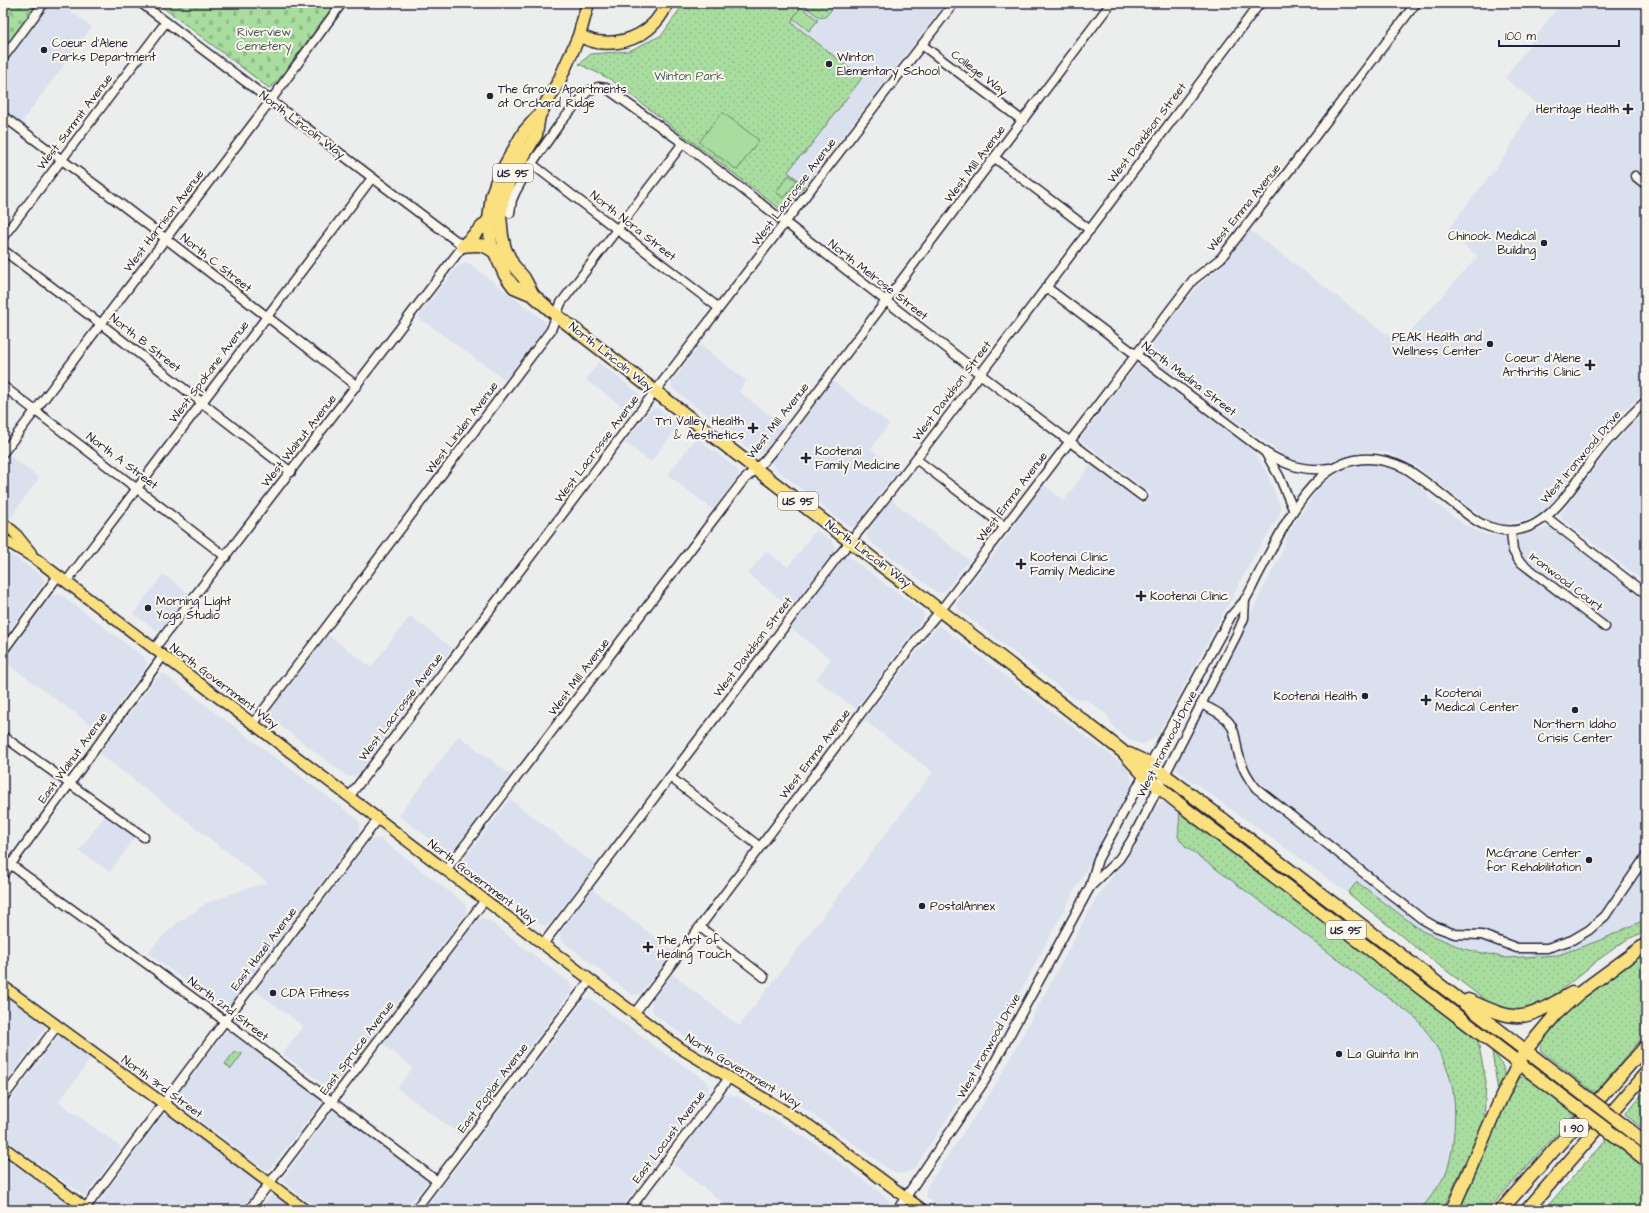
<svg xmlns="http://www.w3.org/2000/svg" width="1649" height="1213" font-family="'Architects Daughter',sans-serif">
  <defs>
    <pattern id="grass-dots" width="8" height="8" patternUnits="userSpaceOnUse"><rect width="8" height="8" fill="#a9dd9f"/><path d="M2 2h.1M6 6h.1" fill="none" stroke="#91bd8a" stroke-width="1.8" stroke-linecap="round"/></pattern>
    <pattern id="cemetery-stones" width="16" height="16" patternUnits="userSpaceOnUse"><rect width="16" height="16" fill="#a9dd9f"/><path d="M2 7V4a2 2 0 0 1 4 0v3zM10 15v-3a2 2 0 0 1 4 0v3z" fill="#91bd8a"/></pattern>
  </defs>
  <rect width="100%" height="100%" fill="#eceded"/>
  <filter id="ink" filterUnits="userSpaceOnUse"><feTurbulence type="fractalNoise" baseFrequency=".025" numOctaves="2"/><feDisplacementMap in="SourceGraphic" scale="8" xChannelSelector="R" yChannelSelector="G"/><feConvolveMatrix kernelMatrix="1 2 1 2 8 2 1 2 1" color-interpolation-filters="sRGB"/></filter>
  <g filter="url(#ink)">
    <g fill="#dae0ee">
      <polygon points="49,3 60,3 92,27 21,123 3,109 3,64"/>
      <polygon points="805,3 946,3 805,185 788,172 797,160 792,23 793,18"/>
      <polygon points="1561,3 1646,3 1646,391 1621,413 1603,434 1551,503 1537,516 1523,521 1504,524 1487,520 1416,466 1389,453 1374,451 1357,453 1315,467 1294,463 1148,355 1148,348 1197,287 1221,266 1250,230 1399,344 1478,256 1446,232 1505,156 1525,119 1536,103 1505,78"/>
      <polygon points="465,263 469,263 545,322 546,326 544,329 505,380 418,317 456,268"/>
      <polygon points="700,345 747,381 738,391 784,426 763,452 759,454 755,453 672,388 672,382"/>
      <polygon points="598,362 639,394 639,400 630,412 586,380"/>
      <polygon points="1137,365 1141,366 1252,450 1263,465 1281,508 1279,516 1251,562 1158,734 1153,739 1143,744 1133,742 1115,729 1107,715 1085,699 1076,699 1059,687 959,610 956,604 1013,529 1021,514 1044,485 1064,501 1091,464 1143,505 1152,494 1082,441 1081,438"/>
      <polygon points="833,381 889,424 871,449 901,472 897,475 892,477 857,524 854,527 848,526 776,469 772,464 774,458"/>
      <polygon points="655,408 659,409 679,425 651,462 625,443 650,410"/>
      <polygon points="1646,410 1646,583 1562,519 1561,514 1606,453 1628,428"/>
      <polygon points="696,437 736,468 739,474 713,510 668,475"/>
      <polygon points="10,456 39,478 8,521 3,518 3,465"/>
      <polygon points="1361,464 1373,464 1385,466 1406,476 1427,492 1429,498 1463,524 1486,535 1510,537 1524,535 1550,527 1646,602 1646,919 1601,940 1558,955 1507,958 1464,949 1422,931 1357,882 1348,893 1182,774 1176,768 1175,763 1280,556 1285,541 1290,530 1320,486 1340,472"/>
      <polygon points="891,500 969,560 944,592 938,593 867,539 867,532"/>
      <polygon points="816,530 832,541 835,547 834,551 791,607 748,574 766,551 788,567"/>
      <polygon points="3,549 42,576 44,582 3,640"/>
      <polygon points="849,557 923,612 924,617 856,709 816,679 831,659 791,628 841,561 844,558"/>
      <polygon points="163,574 190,594 166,626 161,629 156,630 133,614"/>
      <polygon points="60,594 144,657 147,663 145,669 99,731 4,661 49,598 54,595"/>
      <polygon points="410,616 452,648 357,775 350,777 347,776 274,721 271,715 272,709 328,635 371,667"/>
      <polygon points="940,626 1126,767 1128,769 1132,780 1131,786 970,1085 915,1167 910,1171 900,1174 890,1170 808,1111 697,1045 654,1014 651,1008 652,1000 672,974 739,1026 933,772 864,720 935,629"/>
      <polygon points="164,674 356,818 360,824 359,832 229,1006 225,1008 220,1006 148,953 160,939 176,924 207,903 251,887 268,883 100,754 154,681 160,675"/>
      <polygon points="459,736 511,775 455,849 449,852 445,851 399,815"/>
      <polygon points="510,799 596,865 551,922 546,925 542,925 537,922 469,870 463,863 464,859"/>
      <polygon points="1164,802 1173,803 1180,811 1177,834 1180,841 1186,847 1291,924 1417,1019 1429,1034 1442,1056 1452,1082 1456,1109 1452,1156 1445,1174 1438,1186 1420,1210 942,1210 926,1197 926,1188 991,1092 1004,1070 1095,900 1125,859 1153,810 1157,805"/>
      <polygon points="106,814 135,837 110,872 79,851"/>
      <polygon points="378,838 381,839 464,903 466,906 466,913 334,1086 330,1089 283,1054 303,1026 256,991 368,843 371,840"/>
      <polygon points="592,889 673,951 640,994 632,995 560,939 561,932"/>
      <polygon points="482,918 488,920 569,982 572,987 572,991 462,1136 397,1088 413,1068 383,1044 476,922"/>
      <polygon points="3,993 45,1025 45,1028 3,1086"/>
      <polygon points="585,999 590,999 594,1001 651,1044 705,1080 709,1086 708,1092 620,1210 424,1210"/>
      <polygon points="230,1030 321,1100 320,1105 269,1170 265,1170 176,1101 176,1096 226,1032"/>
      <polygon points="59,1036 63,1036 92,1057 59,1102 121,1147 85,1196 3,1138 3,1111 54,1041"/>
      <polygon points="728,1094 738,1097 819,1146 886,1197 890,1203 889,1210 732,1210 673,1164 719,1100"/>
      <polygon points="337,1111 426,1179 427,1182 405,1210 319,1210 283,1182 282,1180 310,1142 332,1113"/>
      <polygon points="166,1114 170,1115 258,1183 258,1187 241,1210 100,1209 98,1205 99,1202 163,1115"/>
      <polygon points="3,1156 73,1208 74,1210 3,1210"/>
      <polygon points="272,1194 275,1195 295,1210 258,1210"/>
    </g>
    <g fill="url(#grass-dots)" stroke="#66806d">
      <polygon points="684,3 805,3 793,18 792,23 862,78 804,154 799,157 788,172 805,185 784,212 610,79 579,64 591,54 629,51 662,35"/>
      <path d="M810,3H836C823,21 825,22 807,8Z"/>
      <path d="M1180,811L1478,1041L1486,1082L1484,1121L1443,1210H1420C1429,1199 1438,1188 1445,1175C1451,1161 1453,1146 1454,1131C1458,1083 1446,1056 1417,1019L1291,924L1186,847L1178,837Z"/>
      <polygon points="1357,882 1422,931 1464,949 1507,958 1558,955 1601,940 1646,919 1646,931 1626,940 1598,960 1549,1000 1530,1010 1508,1010 1492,1005 1419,950 1348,893"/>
      <polygon points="1646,951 1646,1033 1595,1093 1541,1051 1540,1045 1550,1029 1584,997"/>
      <path d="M1492,1051C1506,1067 1507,1073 1498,1092Z"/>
      <polygon points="234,1052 243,1053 231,1069 225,1064"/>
      <path d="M1521,1077H1524L1563,1100L1577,1111L1488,1210H1459C1469,1189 1478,1168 1487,1147C1494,1128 1506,1090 1521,1077Z"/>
      <polygon points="1646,1090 1646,1132 1625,1114"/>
      <polygon points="1609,1136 1646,1167 1646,1205 1641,1210 1544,1210"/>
    </g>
    <g fill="url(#cemetery-stones)" stroke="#66806d">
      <polygon points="3,3 40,3 3,52"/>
      <polygon points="157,3 336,3 276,83 269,88"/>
    </g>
    <g fill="#a9dd9f" stroke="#66806d">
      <polygon points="801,7 818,20 809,31 793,18"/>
      <polygon points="722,112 759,140 737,170 699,142"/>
      <polygon points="789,175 797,181 784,198 776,192"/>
    </g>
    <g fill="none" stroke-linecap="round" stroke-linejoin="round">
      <g stroke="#22223b" stroke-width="11">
        <g id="minor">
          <polyline points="141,3 463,246 154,649"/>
          <polyline points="922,45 1023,121"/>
          <polyline points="3,58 44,3"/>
          <polyline points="3,116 113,198 357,386"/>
          <polyline points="995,158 1090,230"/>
          <polyline points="532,164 719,308"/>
          <polyline points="1635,176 1646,185"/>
          <polyline points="510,213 512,200 516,191 530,166 561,122 588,91 598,87 606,88 683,143 980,374 1142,496"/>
          <polyline points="3,237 166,22"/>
          <polyline points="3,250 101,324 291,472"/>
          <polyline points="1046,287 1265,452 1279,476 1293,509"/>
          <polyline points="3,386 226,557"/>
          <polyline points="3,453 271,100 342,3"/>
          <path d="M1268,454C1288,466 1306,472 1330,468"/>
          <polyline points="916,459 1005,527"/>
          <polyline points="1546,517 1646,594"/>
          <polyline points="1511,531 1513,551 1519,561 1605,627"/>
          <polyline points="66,582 372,178"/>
          <polyline points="3,651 58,576"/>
          <path d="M1201,704C1211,709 1225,715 1231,725C1236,734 1236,743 1238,752C1241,766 1247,777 1256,788L1422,919L1436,927L1455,934L1482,935L1517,948H1547L1572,940L1589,930L1598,922L1605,916L1646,856"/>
          <polyline points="253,724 551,330 561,303 683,143"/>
          <polyline points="3,736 144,837"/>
          <polyline points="670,777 760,847"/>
          <polyline points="349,797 647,402 954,3"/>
          <polyline points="3,859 225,1021 437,1181"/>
          <polyline points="446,870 742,482 764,461 774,449 1111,3"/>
          <polyline points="3,875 163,656"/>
          <polyline points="1090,887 1119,859 1131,841 1237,634 1244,618 1245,599"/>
          <polyline points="700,927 764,977"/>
          <path d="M543,944L835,560C891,494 942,424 995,355C1084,238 1172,120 1260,3"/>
          <polyline points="634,1014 923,631 941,610 1193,280 1221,258 1291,168 1416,3"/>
          <polyline points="3,1098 57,1026"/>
          <polyline points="84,1210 225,1021 378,819"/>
          <polyline points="249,1210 485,900"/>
          <polyline points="415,1210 590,980"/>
          <polyline points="629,1210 729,1078"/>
          <path d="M897,1210L984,1082L1090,887L1098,859L1231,616C1235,611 1241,605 1245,600C1250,592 1254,583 1258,575C1289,518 1323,430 1405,468C1421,478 1435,489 1450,501C1460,508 1470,518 1482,524C1540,550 1566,493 1596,455C1611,435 1628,418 1646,401"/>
        </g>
      </g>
      <g stroke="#22223b" stroke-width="13">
        <g id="major">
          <polyline points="3,523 14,532 31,553"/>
          <polyline points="3,539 36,559 680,1048 810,1126 923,1210"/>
          <polyline points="3,986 171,1109 305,1210"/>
          <polyline points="3,1147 88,1210"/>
        </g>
      </g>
      <g stroke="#22223b" stroke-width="15">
        <g id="highway">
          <polyline points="588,3 579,36 559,81 540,114 524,132 498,178 492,195 489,220 491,244 505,275 514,287 533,295 556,315 656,392 1103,736 1122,751 1144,775 1182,806 1566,1099"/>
          <path d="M579,36C585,38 591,41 597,42C628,46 655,32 667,3"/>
          <polyline points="463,246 489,220"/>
          <path d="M463,246C475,245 483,243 493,251"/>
          <polyline points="533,295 524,278 513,265 505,249 502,236 500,216 503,197 510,179 536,135 539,115"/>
          <polyline points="1129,754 1150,764 1177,784 1576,1089"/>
          <path d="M1468,1000C1521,1024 1522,1021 1572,993"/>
          <polyline points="1631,1131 1646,1143"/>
          <polyline points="1622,1141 1646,1160"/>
          <polyline points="1452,1210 1502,1096 1525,1051 1556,1014 1578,994 1646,944"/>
          <polyline points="1501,1210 1646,1046"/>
          <polyline points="1527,1210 1646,1073"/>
        </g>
      </g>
      <use href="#minor" stroke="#fbf7ec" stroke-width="8"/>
      <use href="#major" stroke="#fbe080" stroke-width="10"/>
      <use href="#highway" stroke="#fbe080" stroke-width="12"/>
      <g stroke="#22223b" stroke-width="15" stroke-linecap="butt">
        <g id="highway-bridge">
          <polyline points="1576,1089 1631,1131"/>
          <polyline points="1566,1099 1622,1141"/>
        </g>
      </g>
      <use href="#highway-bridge" stroke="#fbe080" stroke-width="12"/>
    </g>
  </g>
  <g fill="#22223b" stroke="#fbf7ec" stroke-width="1.5">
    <circle cx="44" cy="50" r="4"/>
    <circle cx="829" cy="64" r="4"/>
    <circle cx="490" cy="96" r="4"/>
    <path d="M1626 103h4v4h4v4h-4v4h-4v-4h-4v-4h4z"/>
    <circle cx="1544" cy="243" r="4"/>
    <circle cx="1490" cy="344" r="4"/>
    <path d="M1588 359h4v4h4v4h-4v4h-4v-4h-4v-4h4z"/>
    <path d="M751 422h4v4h4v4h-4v4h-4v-4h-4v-4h4z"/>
    <path d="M804 452h4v4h4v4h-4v4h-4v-4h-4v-4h4z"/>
    <path d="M1019 558h4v4h4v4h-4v4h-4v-4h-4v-4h4z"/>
    <path d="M1139 590h4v4h4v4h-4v4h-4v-4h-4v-4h4z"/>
    <circle cx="148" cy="608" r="4"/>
    <circle cx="1365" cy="696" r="4"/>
    <path d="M1424 694h4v4h4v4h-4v4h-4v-4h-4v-4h4z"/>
    <circle cx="1575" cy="710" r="4"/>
    <circle cx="1589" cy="860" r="4"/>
    <circle cx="922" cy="906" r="4"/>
    <path d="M646 941h4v4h4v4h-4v4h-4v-4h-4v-4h4z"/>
    <circle cx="273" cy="993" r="4"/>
    <circle cx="1339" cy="1054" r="4"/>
  </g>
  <g text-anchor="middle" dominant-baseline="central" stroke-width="4" stroke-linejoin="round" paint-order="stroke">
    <g fill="#fbf7ec" stroke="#636270" stroke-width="1">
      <rect x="493" y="164" width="40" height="18" rx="3"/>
      <rect x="778" y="492" width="40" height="18" rx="3"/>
      <rect x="1326" y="921" width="40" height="18" rx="3"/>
      <rect x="1560" y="1119" width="28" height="18" rx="3"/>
    </g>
    <g font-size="11" font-weight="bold" fill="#22223b">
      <text x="513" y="173">US 95</text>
      <text x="798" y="501">US 95</text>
      <text x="1346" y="930">US 95</text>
      <text x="1574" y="1128">I 90</text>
    </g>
    <g font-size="12" fill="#4a5a59" stroke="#fbf7ec">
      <text x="264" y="32">Riverview<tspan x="264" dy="14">Cemetery</tspan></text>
      <text x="689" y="76">Winton Park</text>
    </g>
    <g font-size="12" fill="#22223b" stroke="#fbf7ec" text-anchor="start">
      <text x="52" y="43">Coeur d'Alene<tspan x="52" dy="14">Parks Department</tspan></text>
      <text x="837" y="57">Winton<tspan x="837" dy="14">Elementary School</tspan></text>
      <text x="498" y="89">The Grove Apartments<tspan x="498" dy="14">at Orchard Ridge</tspan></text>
      <text x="1619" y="109" text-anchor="end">Heritage Health</text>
      <text x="1536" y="236" text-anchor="end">Chinook Medical<tspan x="1536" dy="14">Building</tspan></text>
      <text x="1482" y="337" text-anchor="end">PEAK Health and<tspan x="1482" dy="14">Wellness Center</tspan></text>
      <text x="1581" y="358" text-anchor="end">Coeur d'Alene<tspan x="1581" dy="14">Arthritis Clinic</tspan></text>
      <text x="744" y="421" text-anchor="end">Tri Valley Health<tspan x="744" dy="14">&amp; Aesthetics</tspan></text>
      <text x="815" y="451">Kootenai<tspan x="815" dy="14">Family Medicine</tspan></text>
      <text x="1030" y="557">Kootenai Clinic<tspan x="1030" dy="14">Family Medicine</tspan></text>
      <text x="1150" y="596">Kootenai Clinic</text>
      <text x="156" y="601">Morning Light<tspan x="156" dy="14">Yoga Studio</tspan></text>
      <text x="1435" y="693">Kootenai<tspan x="1435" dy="14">Medical Center</tspan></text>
      <text x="1357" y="696" text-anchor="end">Kootenai Health</text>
      <text x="1575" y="724" text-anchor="middle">Northern Idaho<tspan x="1575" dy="14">Crisis Center</tspan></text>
      <text x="1581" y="853" text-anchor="end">McGrane Center<tspan x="1581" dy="14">for Rehabilitation</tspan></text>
      <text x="930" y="906">PostalAnnex</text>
      <text x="657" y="940">The Art of<tspan x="657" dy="14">Healing Touch</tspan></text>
      <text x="281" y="993">CDA Fitness</text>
      <text x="1347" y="1054">La Quinta Inn</text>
    </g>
    <g font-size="12" fill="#22223b" stroke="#fbf7ec">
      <text transform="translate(979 73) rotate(37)">College Way</text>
      <text transform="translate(75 122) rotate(-53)">West Summit Avenue</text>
      <text transform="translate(302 125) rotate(37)">North Lincoln Way</text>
      <text transform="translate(1147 133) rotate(-53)">West Davidson Street</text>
      <text transform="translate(975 164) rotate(-53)">West Mill Avenue</text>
      <text transform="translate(794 192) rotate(-53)">West Lacrosse Avenue</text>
      <text transform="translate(1244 208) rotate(-51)">West Emma Avenue</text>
      <text transform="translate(164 221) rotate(-53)">West Harrison Avenue</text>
      <text transform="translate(633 226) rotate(38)">North Nora Street</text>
      <text transform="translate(216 263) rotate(38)">North C Street</text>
      <text transform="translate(878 280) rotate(38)">North Melrose Street</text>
      <text transform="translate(145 343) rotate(38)">North B Street</text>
      <text transform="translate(611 357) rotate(38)">North Lincoln Way</text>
      <text transform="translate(209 372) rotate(-53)">West Spokane Avenue</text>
      <text transform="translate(1189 379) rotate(37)">North Medina Street</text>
      <text transform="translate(952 391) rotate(-53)">West Davidson Street</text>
      <text transform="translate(778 421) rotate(-52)">West Mill Avenue</text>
      <text transform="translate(462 428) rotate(-53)">West Linden Avenue</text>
      <text transform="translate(299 441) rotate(-52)">West Walnut Avenue</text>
      <text transform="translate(597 449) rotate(-53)">West Lacrosse Avenue</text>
      <text transform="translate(1581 457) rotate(-50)">West Ironwood Drive</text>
      <text transform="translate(122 461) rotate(37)">North A Street</text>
      <text transform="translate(1012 497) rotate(-53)">West Emma Avenue</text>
      <text transform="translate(868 554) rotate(37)">North Lincoln Way</text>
      <text transform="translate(1566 582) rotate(37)">Ironwood Court</text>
      <text transform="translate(753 647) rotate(-53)">West Davidson Street</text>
      <text transform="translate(579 677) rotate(-53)">West Mill Avenue</text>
      <text transform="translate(224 686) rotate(37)">North Government Way</text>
      <text transform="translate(401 707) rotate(-53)">West Lacrosse Avenue</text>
      <text transform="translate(1167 744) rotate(-63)">West Ironwood Drive</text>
      <text transform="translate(815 754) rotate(-53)">West Emma Avenue</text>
      <text transform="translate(73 758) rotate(-54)">East Walnut Avenue</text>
      <text transform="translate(482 882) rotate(37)">North Government Way</text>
      <text transform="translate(264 949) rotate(-53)">East Hazel Avenue</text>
      <text transform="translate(228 1009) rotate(37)">North 2nd Street</text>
      <text transform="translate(989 1046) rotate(-61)">West Ironwood Drive</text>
      <text transform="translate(357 1048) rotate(-53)">East Spruce Avenue</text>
      <text transform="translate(743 1071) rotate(31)">North Government Way</text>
      <text transform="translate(162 1087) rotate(36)">North 3rd Street</text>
      <text transform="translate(493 1088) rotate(-53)">East Poplar Avenue</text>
      <text transform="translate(669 1137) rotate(-53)">East Locust Avenue</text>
    </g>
  </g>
  <rect width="1649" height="1213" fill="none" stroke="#fbf7ec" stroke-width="16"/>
  <rect x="8" y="8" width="1633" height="1197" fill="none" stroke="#22223b" stroke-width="1.5" filter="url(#ink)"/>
  <path d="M1499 40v6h120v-6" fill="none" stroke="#22223b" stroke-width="2"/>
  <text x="1505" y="40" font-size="12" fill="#22223b" stroke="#fbf7ec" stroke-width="3" paint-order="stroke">100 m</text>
</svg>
